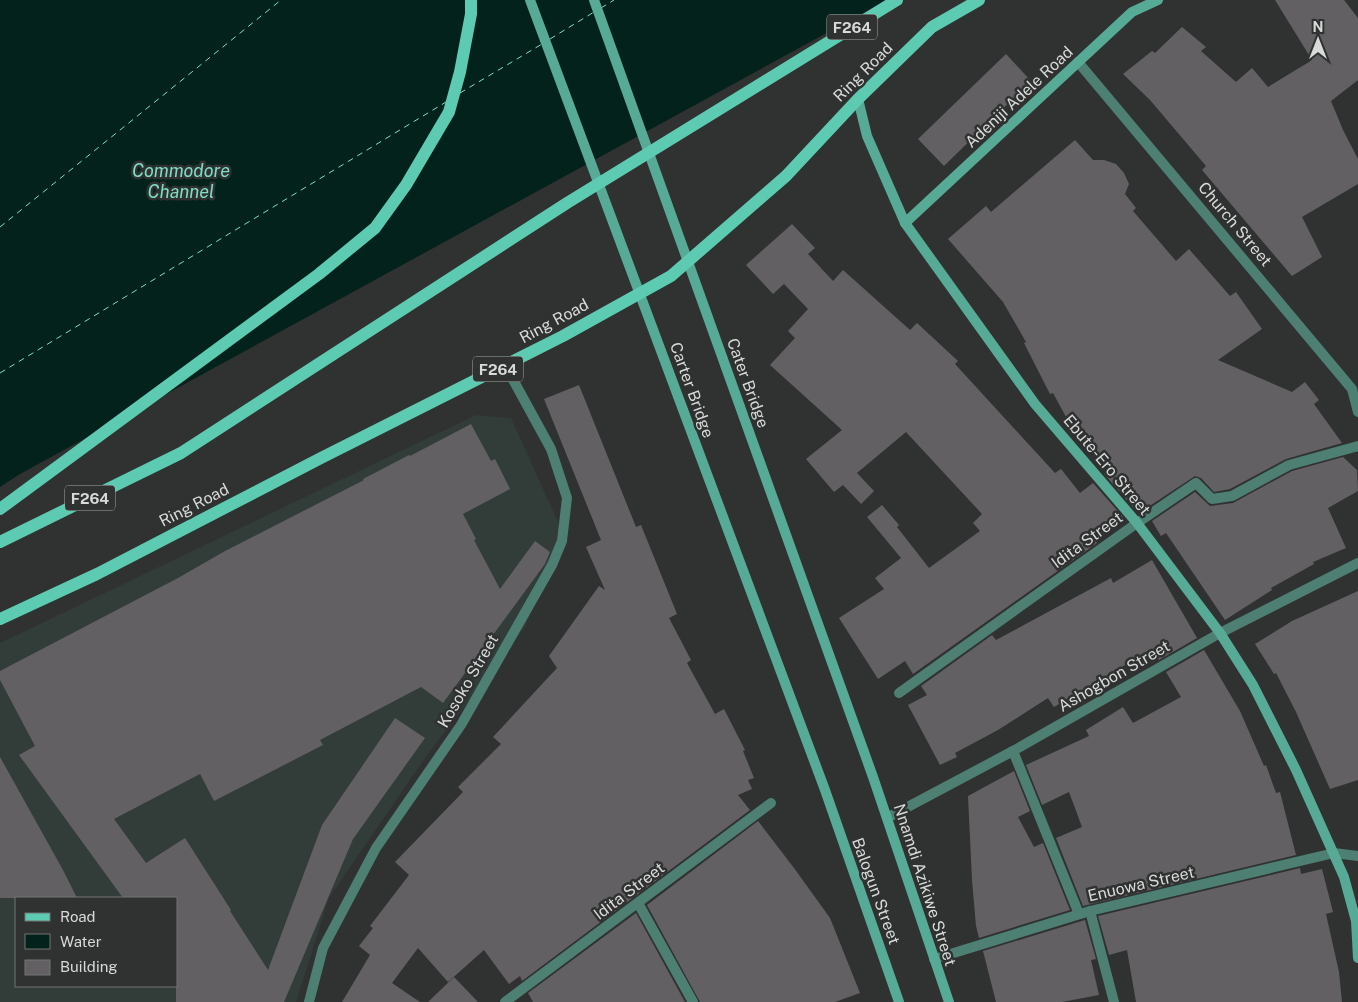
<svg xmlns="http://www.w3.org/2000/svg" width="1358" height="1002" font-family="'Public Sans',sans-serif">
  <rect width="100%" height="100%" fill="#2f3231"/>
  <path fill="#323c39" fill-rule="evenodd" d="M476,415L511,418L564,535L525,627L425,758L329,898L296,1002H0V643ZM16,898H176V986H16Z"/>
  <polygon fill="#02221b" points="0,0 887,0 20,474 0,487"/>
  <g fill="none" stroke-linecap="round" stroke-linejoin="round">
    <g stroke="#7eddc5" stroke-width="1" stroke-dasharray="6 5" stroke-linecap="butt">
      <polyline points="601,8 614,0"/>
      <polyline points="550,39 594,12"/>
      <polyline points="460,93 542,44"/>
      <polyline points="0,227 281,0"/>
      <polyline points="0,373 446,102"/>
    </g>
  </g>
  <g fill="#636063">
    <polygon points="1275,0 1344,0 1358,18 1358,80 1331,101 1343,130 1358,159 1358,184 1302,217 1322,257 1292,276 1202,170 1206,166 1150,100 1123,74 1152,51 1155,53 1182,27 1206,47 1201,51 1236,82 1252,68 1268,87 1312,60"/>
    <polygon points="1006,54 1031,81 944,166 918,139"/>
    <polygon points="1075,140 1093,160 1104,160 1116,164 1124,173 1129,184 1125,194 1136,208 1133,211 1176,261 1189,249 1230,296 1236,292 1262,329 1218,360 1292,392 1305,382 1319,400 1314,404 1342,443 1286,459 1230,489 1214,492 1201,478 1195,476 1142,511 1137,505 1134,508 1104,474 1108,471 1079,424 1072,428 1053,393 1050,394 1024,343 1026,342 1003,302 948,239 986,206 991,212"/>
    <polygon points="792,224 815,248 808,254 833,281 843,270 910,330 917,323 958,361 955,364 1055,473 1061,469 1080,493 1093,483 1123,517 1096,541 1097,543 913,674 905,661 878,679 839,618 884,589 875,578 901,558 867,517 882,505 899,525 897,527 929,568 980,531 973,523 982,514 906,432 857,473 874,491 861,504 843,485 834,492 806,459 842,430 770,365 795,338 788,331 808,309 784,284 773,294 746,265"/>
    <polygon points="579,385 636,527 641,525 677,614 669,618 691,660 687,663 715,714 724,709 745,750 743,751 754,778 748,780 752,789 738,795 750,810 522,981 520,976 509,984 484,950 448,982 418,948 392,983 420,1002 342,1002 370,955 359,946 373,928 370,926 409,875 395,862 463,792 458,787 501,744 493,737 557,668 549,656 599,586 605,590 586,547 601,540 544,399"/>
    <polygon points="471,424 491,461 495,459 510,489 463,514 476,539 474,540 500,589 535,541 550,552 545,564 443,703 421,687 320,740 323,745 214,801 200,774 114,819 146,863 185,838 231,910 230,911 268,970 322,825 395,718 425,738 353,839 284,1002 176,1002 176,898 123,898 19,755 35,746 0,680 0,671 178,578 225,551 364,480 363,479 409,455 410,456"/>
    <polygon points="1343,457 1357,470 1358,491 1328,508 1346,548 1313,562 1314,564 1271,588 1272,590 1225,620 1166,533 1161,536 1152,521 1195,492 1210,506 1233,503 1292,471"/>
    <polygon points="1152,560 1197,638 1159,660 1154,652 1144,657 1142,655 1054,707 1048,698 998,730 955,753 957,757 940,765 908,705 927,695 921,686 992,635 996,640 1111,578 1113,583"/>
    <polygon points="1358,591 1358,780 1330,789 1296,712 1276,673 1274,674 1255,644 1292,621"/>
    <polygon points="1204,650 1240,711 1264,766 1266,765 1276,793 1280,792 1296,855 1083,906 1056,838 1082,827 1069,792 1042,805 1026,765 1089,736 1086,730 1123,707 1133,723 1181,697 1166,672"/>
    <polygon points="0,757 63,870 77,898 0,898"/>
    <polygon points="1014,771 1030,811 1018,817 1034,847 1043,843 1070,910 979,938 976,926 972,880 968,796"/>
    <polygon points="758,821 794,868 830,918 860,993 835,1002 700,1002 647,905"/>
    <polygon points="1300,868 1301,874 1322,869 1333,912 1326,914 1339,972 1342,1002 1136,1002 1127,950 1109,955 1098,916"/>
    <polygon points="636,913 685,1002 533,1002 528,993"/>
    <polygon points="1085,920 1096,959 1091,960 1099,995 1062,1002 996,1002 983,951"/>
    <polygon points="454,977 478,1002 428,1002"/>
  </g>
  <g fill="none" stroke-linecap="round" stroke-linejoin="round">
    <g stroke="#4d7f72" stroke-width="10">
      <polyline points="1078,62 1352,389 1358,412"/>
      <polyline points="899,693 1137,523 1196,483 1212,499 1232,496 1289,465 1358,446"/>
      <polyline points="1013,751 1079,914"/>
      <polyline points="887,818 1013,751 1220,633 1358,563"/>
      <polyline points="638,903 693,1002"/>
      <polyline points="1090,911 1114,1002"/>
      <polyline points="934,959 1090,911 1334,853 1358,856"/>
      <polyline points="309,1002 323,948 376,848 461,725 552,565 562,541 567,498 551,449 505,365"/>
      <polyline points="505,1002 771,803"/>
    </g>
    <g stroke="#57aa96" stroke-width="10">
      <polyline points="530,0 825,790 899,1002"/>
      <polyline points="594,0 873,777 949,1002"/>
      <polyline points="858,99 867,136 905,223 1035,404 1137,523 1220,633 1253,685 1296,770 1344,877 1356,921 1358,958"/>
      <polyline points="905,223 1132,12 1158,0"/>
    </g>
    <g stroke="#5dcbb1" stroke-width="12">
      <polyline points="0,509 319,274 375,228 406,185 449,112 460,72 471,14 471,0"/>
      <polyline points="0,542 181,453 567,203 897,0"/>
      <polyline points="0,619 97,574 321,458 563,336 671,276 786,176 858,99 932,27 979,0"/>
    </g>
  </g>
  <g text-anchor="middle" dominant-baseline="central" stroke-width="5" stroke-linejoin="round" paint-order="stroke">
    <g fill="#2f3231" stroke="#a5a8a7" stroke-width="1">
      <rect x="827" y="14.5" width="50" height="25" rx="4"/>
      <rect x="473" y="356.5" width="50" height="25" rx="4"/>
      <rect x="65" y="485.5" width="50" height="25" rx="4"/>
    </g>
    <g font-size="15" font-weight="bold" fill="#d8dada">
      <text x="852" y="27">F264</text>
      <text x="498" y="369">F264</text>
      <text x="90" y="498">F264</text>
    </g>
    <g font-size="16" fill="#d8dada" stroke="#2f3231">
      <text transform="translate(863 72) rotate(-45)">Ring Road</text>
      <text transform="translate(1019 97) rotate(-43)">Adeniji Adele Road</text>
      <text transform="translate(1235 224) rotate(50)">Church Street</text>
      <text transform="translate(554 321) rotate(-28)">Ring Road</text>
      <text transform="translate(748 383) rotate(70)">Cater Bridge</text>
      <text transform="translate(692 390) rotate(70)">Carter Bridge</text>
      <text transform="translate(1107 465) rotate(50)">Ebute-Ero Street</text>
      <text transform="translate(194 505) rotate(-27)">Ring Road</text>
      <text transform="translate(1087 540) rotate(-36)">Idita Street</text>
      <text transform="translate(1114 676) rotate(-30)">Ashogbon Street</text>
      <text transform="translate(468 681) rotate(-60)">Kosoko Street</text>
      <text transform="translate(1141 884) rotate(-13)">Enuowa Street</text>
      <text transform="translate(925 885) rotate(72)">Nnamdi Azikiwe Street</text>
      <text transform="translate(629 891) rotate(-37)">Idita Street</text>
      <text transform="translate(876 891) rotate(70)">Balogun Street</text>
    </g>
    <g font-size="18" font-style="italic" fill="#7eddc5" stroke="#2f3231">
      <text x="181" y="170">Commodore<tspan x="181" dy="21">Channel</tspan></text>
    </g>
  </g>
  <rect x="15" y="897" width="162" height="90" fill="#2f3231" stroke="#737575"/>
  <rect x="25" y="913" width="25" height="8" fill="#5dcbb1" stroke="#737575"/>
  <text x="60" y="922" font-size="15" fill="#d8dada">Road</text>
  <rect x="25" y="934" width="25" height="15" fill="#02221b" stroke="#737575"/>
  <text x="60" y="947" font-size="15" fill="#d8dada">Water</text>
  <rect x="25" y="960" width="25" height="15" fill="#636063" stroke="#737575"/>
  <text x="60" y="972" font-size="15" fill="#d8dada">Building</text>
  <g transform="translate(1318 40)" stroke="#2f3231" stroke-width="4" paint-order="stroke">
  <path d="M0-4L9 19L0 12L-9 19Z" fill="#d8dada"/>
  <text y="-8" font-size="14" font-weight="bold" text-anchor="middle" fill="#d8dada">N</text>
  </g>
</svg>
